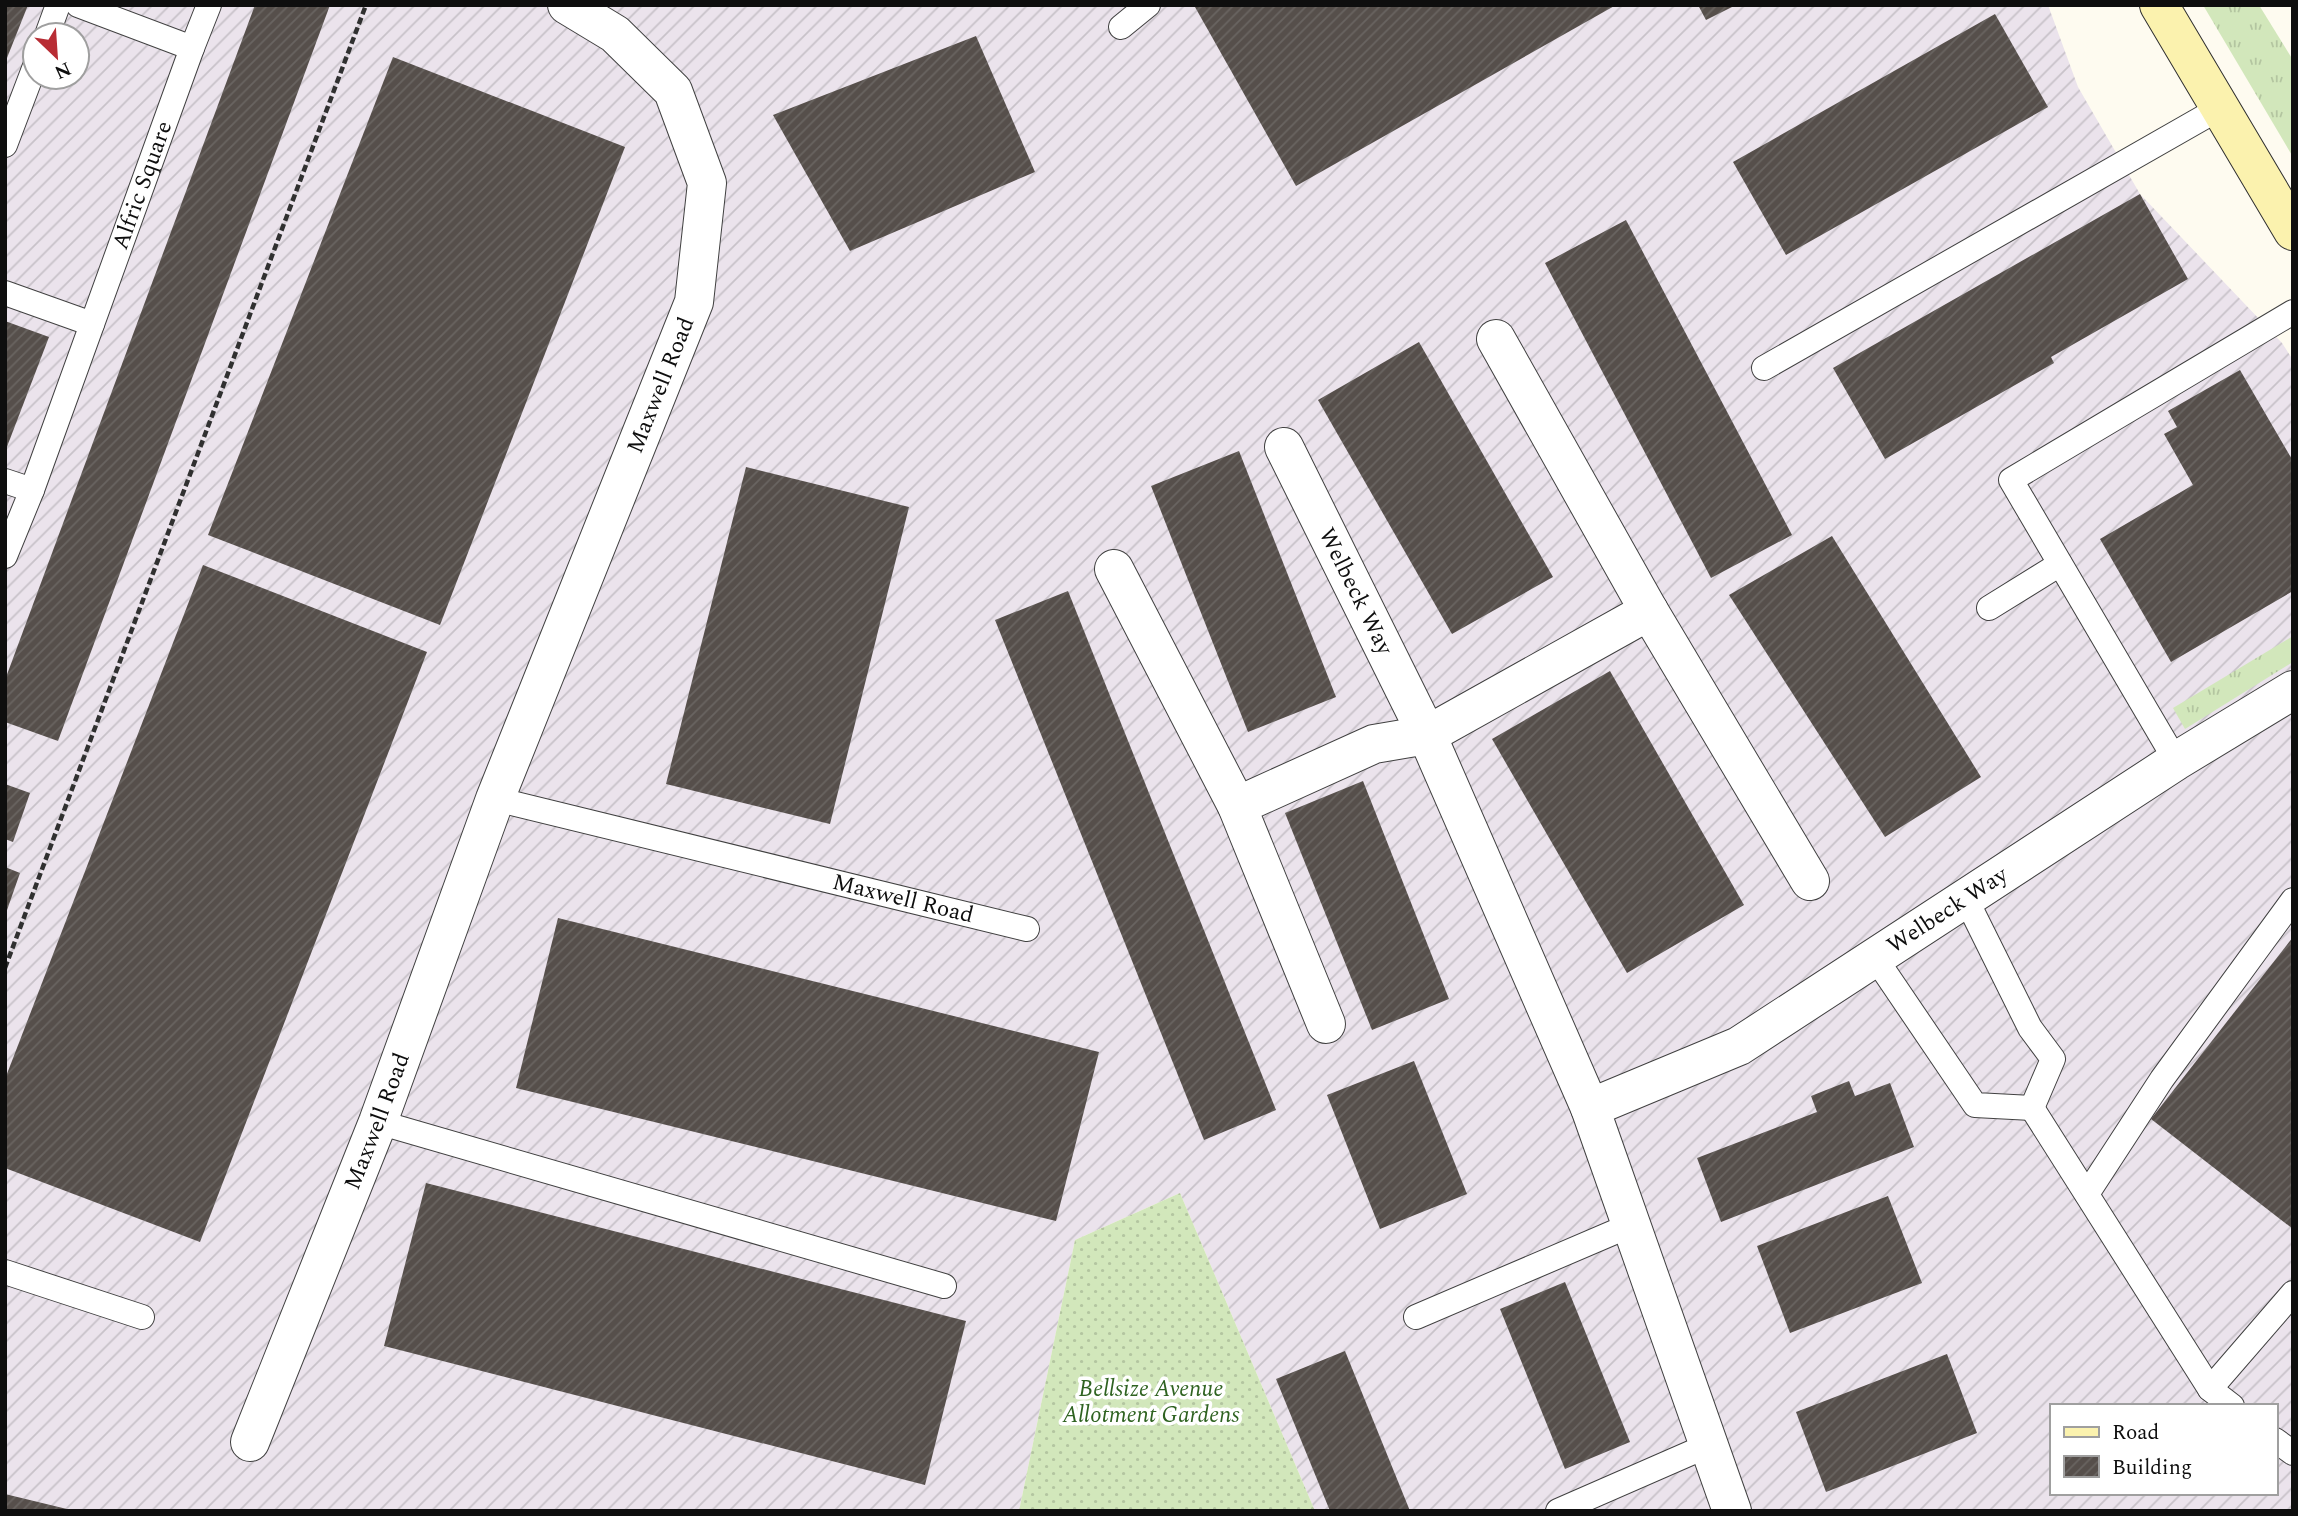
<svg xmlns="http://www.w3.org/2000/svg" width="2298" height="1516" font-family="Spectral,serif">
  <defs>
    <pattern id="industrial-furrows" width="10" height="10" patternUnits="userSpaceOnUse" patternTransform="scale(1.75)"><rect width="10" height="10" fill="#ebe3ec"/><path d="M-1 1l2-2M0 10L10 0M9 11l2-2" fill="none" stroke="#c8c2c9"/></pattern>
    <pattern id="grass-tufts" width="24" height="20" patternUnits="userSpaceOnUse" patternTransform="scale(1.75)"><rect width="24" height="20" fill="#d2e7bb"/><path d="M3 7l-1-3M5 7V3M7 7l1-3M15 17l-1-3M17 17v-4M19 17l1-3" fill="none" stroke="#b3c5a0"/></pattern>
    <pattern id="garden-dots" width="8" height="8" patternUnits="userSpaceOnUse" patternTransform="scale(1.75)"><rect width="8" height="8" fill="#d2e7bb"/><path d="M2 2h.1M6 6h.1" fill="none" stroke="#b3c5a0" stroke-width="1.8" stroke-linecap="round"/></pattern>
    <pattern id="building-hatch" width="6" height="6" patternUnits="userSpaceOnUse" patternTransform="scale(1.75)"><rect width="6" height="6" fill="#564f4b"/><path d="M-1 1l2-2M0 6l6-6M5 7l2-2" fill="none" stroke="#696461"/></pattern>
  </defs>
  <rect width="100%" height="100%" fill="#fefbf0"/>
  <path fill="url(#industrial-furrows)" fill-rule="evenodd" d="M5,5H2048L2078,87L2140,194L2282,343L2293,360V1511H1315L1180,1193L1075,1240L1019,1511H5ZM35,35H77V77H35ZM2051,1406H2275V1493H2051Z"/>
  <g fill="url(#grass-tufts)">
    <polygon points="2203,5 2259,5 2293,60 2293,157"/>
    <polygon points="2293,636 2293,662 2185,729 2173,708"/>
  </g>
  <polygon fill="url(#garden-dots)" points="1180,1193 1315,1511 1019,1511 1075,1240"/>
  <g fill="url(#building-hatch)">
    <polygon points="5,5 28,5 5,63"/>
    <polygon points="255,5 330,5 58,741 5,722 5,680"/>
    <polygon points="1198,5 1616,5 1296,186 1195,7"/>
    <polygon points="1698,5 1736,5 1706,20"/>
    <polygon points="1995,14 2048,107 1786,255 1733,162"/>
    <polygon points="976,36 1035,172 850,251 773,115"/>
    <polygon points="393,57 625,147 440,625 208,535"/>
    <polygon points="2140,194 2188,279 2051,357 2054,363 1885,459 1833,368"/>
    <polygon points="1626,220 1792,535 1711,578 1545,263"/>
    <polygon points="5,321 49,337 5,452"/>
    <polygon points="1419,342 1553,577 1452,634 1318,400"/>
    <polygon points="2240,370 2293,461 2293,591 2171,662 2100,539 2193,485 2164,434 2177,427 2168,411"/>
    <polygon points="1239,451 1336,697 1248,732 1151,486"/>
    <polygon points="746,467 909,507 830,824 666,784"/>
    <polygon points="1832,536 1981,777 1885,837 1729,595"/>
    <polygon points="203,565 427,652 200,1242 5,1168 5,1079"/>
    <polygon points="1068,591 1276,1110 1204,1140 995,620"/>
    <polygon points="1610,671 1744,905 1627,973 1492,739"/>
    <polygon points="1363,781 1449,999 1372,1030 1285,813"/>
    <polygon points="5,784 30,793 13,842 5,839"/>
    <polygon points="5,867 20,873 6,913 5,913"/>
    <polygon points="558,918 1099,1052 1056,1221 516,1088"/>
    <polygon points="2293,937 2293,1229 2151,1119"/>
    <polygon points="1414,1061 1467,1194 1380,1229 1327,1095"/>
    <polygon points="1849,1081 1855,1096 1890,1083 1914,1147 1721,1222 1697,1158 1817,1112 1811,1096"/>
    <polygon points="426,1183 966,1321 925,1485 384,1346"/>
    <polygon points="1888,1196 1922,1283 1790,1333 1757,1246"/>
    <polygon points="1565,1282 1630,1442 1565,1469 1500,1309"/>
    <polygon points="1345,1351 1410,1511 1330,1511 1276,1379"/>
    <polygon points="1947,1354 1977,1433 1826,1492 1796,1412"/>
    <polygon points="5,1494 71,1510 71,1511 5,1511"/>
  </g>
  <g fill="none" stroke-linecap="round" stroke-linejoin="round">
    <g stroke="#414141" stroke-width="26">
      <g id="lane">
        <polyline points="1121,27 1148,5"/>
        <polyline points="47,35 58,5"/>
        <polyline points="192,48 209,5"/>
        <polyline points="5,145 35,66"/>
        <polyline points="5,293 92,324"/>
        <polyline points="1764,368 2220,108"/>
        <polyline points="5,481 32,490 5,556"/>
        <path id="s1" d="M32,490L192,48L78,5"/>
        <polyline points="1989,608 2060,564"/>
        <polyline points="2176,761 2011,480 2293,312"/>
        <path id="s2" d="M495,799L1027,929"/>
        <polyline points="1966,899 2030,1028 2053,1059 2032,1108"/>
        <polyline points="1876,959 1975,1105 2032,1108"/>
        <polyline points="2032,1108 2210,1389 2232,1406"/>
        <polyline points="378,1122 944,1286"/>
        <polyline points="2087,1194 2162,1079 2293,900"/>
        <polyline points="5,1272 142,1317"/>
        <polyline points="1416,1317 1631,1225"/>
        <polyline points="2210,1389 2293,1293"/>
        <polyline points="2275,1440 2293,1453"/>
        <polyline points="1558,1511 1709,1445"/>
      </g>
    </g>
    <g stroke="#414141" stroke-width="40">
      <g id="street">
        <polyline points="1496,339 1649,611 1810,881"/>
        <path id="s3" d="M1284,447L1427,735L1590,1108L1732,1511"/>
        <polyline points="1114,569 1237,806 1326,1024"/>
        <polyline points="1237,806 1374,744 1427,735 1649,611"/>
        <path id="s4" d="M1590,1108L1739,1046L2176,761L2293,690"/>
        <path id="s5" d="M250,1442L378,1122L495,799L694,302L707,183L673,91L615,34L567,5"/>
      </g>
    </g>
    <g stroke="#303030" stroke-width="40">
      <polyline id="secondary" points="2159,5 2293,231"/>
    </g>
    <polyline stroke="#303030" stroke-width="4.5" stroke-dasharray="7 3.5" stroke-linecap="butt" points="5,968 366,5"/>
    <use href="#lane" stroke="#fff" stroke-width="24"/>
    <use href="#street" stroke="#fff" stroke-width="38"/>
    <use href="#secondary" stroke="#fbf2ae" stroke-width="38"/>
  </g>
  <g text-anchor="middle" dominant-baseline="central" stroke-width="7" stroke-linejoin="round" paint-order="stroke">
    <g font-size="23" fill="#0e0e0e" stroke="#fff">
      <text stroke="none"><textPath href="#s1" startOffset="324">Alfric Square</textPath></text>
      <text stroke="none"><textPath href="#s5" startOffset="1134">Maxwell Road</textPath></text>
      <text stroke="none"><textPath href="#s3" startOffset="161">Welbeck Way</textPath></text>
      <text stroke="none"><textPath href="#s2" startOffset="420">Maxwell Road</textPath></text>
      <text stroke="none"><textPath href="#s4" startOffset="410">Welbeck Way</textPath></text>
      <text stroke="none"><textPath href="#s5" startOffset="345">Maxwell Road</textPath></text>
    </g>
    <g font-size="23" font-style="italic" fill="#2f6321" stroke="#fff">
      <text x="1151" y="1389">Bellsize Avenue<tspan x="1151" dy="26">Allotment Gardens</tspan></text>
    </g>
  </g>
  <rect width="2298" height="1516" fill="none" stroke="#0e0e0e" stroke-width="14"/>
  <rect x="2050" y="1404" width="228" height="91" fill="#ffffff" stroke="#9f9f9f" stroke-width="2"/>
  <rect x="2064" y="1427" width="35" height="10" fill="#fbf2ae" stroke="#9f9f9f" stroke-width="2"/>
  <text x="2112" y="1439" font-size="21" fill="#0e0e0e">Road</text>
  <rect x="2064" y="1456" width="35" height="21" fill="url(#building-hatch)" stroke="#9f9f9f" stroke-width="2"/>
  <text x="2112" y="1474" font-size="21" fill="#0e0e0e">Building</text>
  <g transform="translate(56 56) rotate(155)"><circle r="33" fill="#ffffff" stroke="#9f9f9f" stroke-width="2"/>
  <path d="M0-5L12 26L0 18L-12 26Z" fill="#b82c34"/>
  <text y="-10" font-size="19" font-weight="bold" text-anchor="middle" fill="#0e0e0e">N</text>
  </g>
</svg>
